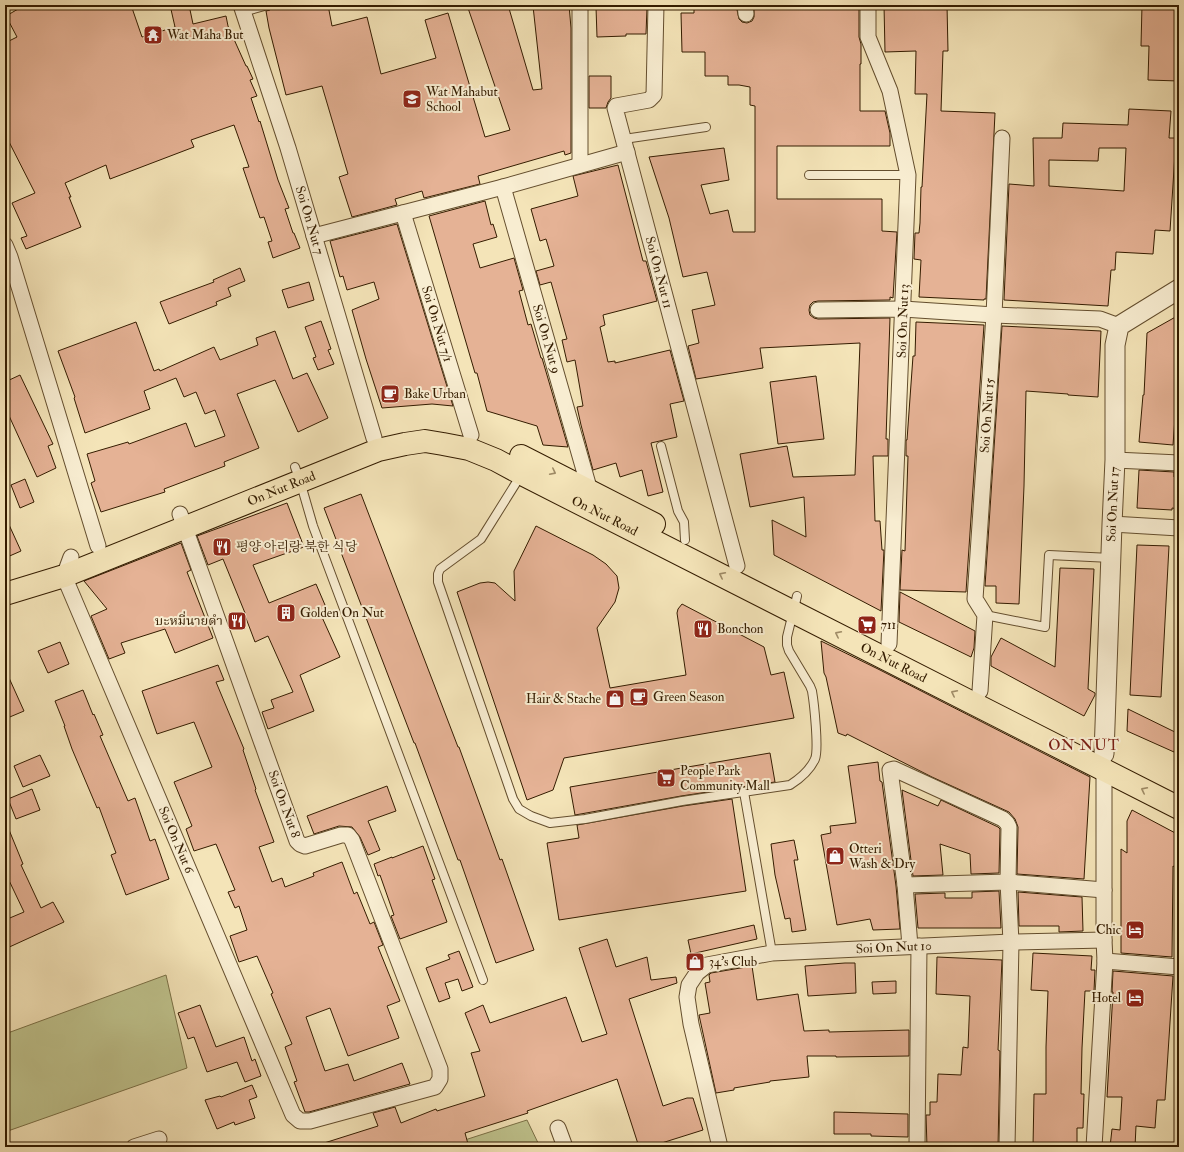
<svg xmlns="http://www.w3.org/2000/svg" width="1184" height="1152" font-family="'IM FELL Double Pica','Noto Serif KR','Noto Serif Thai',serif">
  <rect width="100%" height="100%" fill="#f4e4b8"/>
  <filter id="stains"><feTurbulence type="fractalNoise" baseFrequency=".005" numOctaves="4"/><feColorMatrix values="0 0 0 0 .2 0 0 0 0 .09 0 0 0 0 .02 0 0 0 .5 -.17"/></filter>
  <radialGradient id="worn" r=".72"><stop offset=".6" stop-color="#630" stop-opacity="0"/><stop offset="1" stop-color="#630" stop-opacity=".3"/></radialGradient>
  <g fill="#bfc38d" stroke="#7a7046">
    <polygon points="166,975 187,1068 5,1132 5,1034"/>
    <polygon points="527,1120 540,1147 443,1147"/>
  </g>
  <g fill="#e5b295" stroke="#341c00" fill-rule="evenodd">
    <polygon points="25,5 131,5 142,37 175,27 170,5 189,5 193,24 226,16 228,26 246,66 247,66 253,79 250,80 257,96 251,98 259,122 260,121 278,180 289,208 285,209 293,233 294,233 300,248 273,258 268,242 272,241 264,217 260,218 243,168 249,167 234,125 191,140 194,147 110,179 106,165 65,183 71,197 69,197 81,227 26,249 21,238 27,236 12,203 35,193 5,134 5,43 17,37 6,16"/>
    <polygon points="285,5 328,5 332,26 367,17 381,74 436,58 425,20 448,13 485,137 510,130 468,8 478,5 508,5 533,90 542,89 533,6 569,5 571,28 571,153 565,155 564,151 478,176 480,184 424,198 422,191 395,199 397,205 352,217 339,177 348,174 322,86 286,95 269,28 266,11 270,10 273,7"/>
    <polygon points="694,5 736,5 739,19 742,22 747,23 752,21 754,17 754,5 859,5 859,37 861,44 861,64 860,64 860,111 885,111 890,133 890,146 777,146 777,199 882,199 882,231 897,232 893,298 890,297 890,300 818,301 813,302 810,305 809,310 810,315 814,318 818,319 890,318 886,439 888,439 888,456 873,456 875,521 880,521 882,550 884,550 881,611 774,555 772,520 806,537 804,497 750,507 740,454 787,446 793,477 855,475 860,343 760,348 763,368 696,379 688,346 699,343 692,310 715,305 707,272 683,277 669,218 649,157 724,148 729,180 701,185 710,214 728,210 733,232 755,232 755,106 750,105 750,87 739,85 728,85 728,76 705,76 705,52 682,52 681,13 694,13"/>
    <polygon points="884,5 947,5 948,51 943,51 941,111 995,113 986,299 984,299 984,300 919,297 921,260 914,259 915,233 919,233 920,223 921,187 922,187 927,94 915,94 916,51 885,52"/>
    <polygon points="1142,5 1178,5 1179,81 1148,80 1149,46 1141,46"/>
    <polygon points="624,6 624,9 647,8 646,34 626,34 626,36 597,37 596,7"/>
    <polygon points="589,76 611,76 611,98 608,102 606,108 589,108"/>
    <path d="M1129,109L1171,111L1169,138H1176L1170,231L1155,230L1153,254L1116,252L1115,270H1111L1108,306L1004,300L1009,184L1034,186L1033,138H1062L1063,123L1128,125ZM1099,148H1126L1124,191L1049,186V160L1098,161Z"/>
    <polygon points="618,165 643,261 646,261 657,301 603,315 605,325 600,327 608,362 615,361 615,363 670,350 684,401 670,404 677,437 651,443 663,492 648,496 642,470 620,477 616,463 593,470 581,425 577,407 583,406 575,360 567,362 562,340 567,339 551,282 540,285 536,271 554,266 546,239 540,241 531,209 578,196 573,176"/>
    <polygon points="485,201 491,225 493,224 497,237 473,244 480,268 514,258 523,290 519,291 528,325 531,324 541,358 542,358 568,447 543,445 537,426 487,411 477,373 475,373 429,216"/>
    <polygon points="397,224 453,406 432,404 382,408 366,359 352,310 379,299 374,282 347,290 343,276 340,277 330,241"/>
    <polygon points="240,268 245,281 228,288 231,296 216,302 217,305 169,324 160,302 214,282 213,280"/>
    <polygon points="309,282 314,300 288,308 282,290"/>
    <polygon points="1179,315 1179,391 1177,391 1173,445 1139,442 1143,395 1144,395 1147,333"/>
    <polygon points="321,321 331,349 328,350 334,364 318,370 313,358 316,357 305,327"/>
    <polygon points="136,322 154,371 159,369 160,371 214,347 220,360 258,345 256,338 275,331 293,379 307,373 328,418 298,432 275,380 237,394 259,448 224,462 225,466 164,489 165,492 101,512 91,483 95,481 87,454 128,442 129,444 186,423 195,447 225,436 215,410 205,414 196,392 184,397 176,378 144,391 150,409 85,433 74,398 75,397 58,351"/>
    <polygon points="916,322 984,325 966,592 900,590 902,550 905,551 908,456 906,456 906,440 907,440 913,356 915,356"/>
    <polygon points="1002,326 1101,331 1098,397 1068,395 1068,394 1026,391 1024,486 1019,604 996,603 996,586 985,586"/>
    <polygon points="20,375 53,444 48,446 56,468 37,477 5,407 5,382"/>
    <polygon points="816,376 824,439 778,444 770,382"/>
    <polygon points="1139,470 1174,472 1174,477 1179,478 1179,509 1172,508 1172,510 1137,508"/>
    <polygon points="25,479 34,502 20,508 11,485"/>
    <polygon points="361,494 458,747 459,747 500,860 502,859 534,950 496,963 460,860 458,860 415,743 414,743 324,508"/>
    <polygon points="287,503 304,547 253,565 269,603 316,584 328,612 321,615 340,657 300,675 314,711 268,729 262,712 274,708 271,700 293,692 268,636 255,642 244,613 245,613 223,559 208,565 197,536"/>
    <polygon points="5,516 21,551 5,558"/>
    <polygon points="536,526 593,555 606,564 617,576 619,588 615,602 597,628 610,688 686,675 677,613 678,609 682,604 764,647 771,675 784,672 794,718 564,758 553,790 527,800 457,592 480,583 488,582 495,583 515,601 514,571"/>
    <polygon points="181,543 191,570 187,572 213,638 175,653 165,629 121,643 125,653 109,659 91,616 107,609 84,581"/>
    <polygon points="1137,545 1169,546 1161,697 1130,695"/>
    <polygon points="1060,568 1094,569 1088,689 1095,693 1095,695 1084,716 991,666 991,657 1001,638 1055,667"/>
    <polygon points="900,592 975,631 974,648 971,657 899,622"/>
    <polygon points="821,641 878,669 1090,777 1084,879 1017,874 1018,827 1015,819 1009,812 932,777 847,734 846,736 838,733 826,677 824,673"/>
    <polygon points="60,642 69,664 48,673 38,651"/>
    <polygon points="218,665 224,680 216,682 244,749 243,750 256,789 255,790 274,842 259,847 272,882 282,878 285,887 314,876 313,873 342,862 354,894 357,892 370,924 374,922 383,945 378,947 400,1001 387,1006 399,1038 348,1056 330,1008 306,1017 325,1071 348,1064 354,1081 402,1063 410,1084 309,1112 305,1112 294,1082 297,1081 285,1047 292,1044 271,994 273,993 257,956 239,962 230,936 247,930 239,906 235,908 228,892 235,890 216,844 194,851 186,829 192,826 174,782 212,767 194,722 157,734 142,691"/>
    <polygon points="5,669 24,711 5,719"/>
    <polygon points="83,690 93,715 94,714 103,735 100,736 128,801 135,798 150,841 155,839 169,879 126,895 111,855 116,853 99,807 97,808 72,749 64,726 65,726 55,701"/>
    <polygon points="1128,709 1179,734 1174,752 1127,731"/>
    <polygon points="770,753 775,782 681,796 575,815 570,787"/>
    <polygon points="40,755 50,776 23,787 14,766"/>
    <polygon points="878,762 880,781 882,782 896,886 900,929 873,930 870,919 837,925 821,835 831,833 830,826 856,823 848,766"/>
    <polygon points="387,786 396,811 368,821 380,850 368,855 360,837 352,827 339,826 314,834 307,816"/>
    <polygon points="32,789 40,810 16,819 8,799"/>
    <polygon points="902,790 938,806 941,800 998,827 1000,829 999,873 971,874 970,854 940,844 943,875 913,876"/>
    <polygon points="732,799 746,891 559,920 547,843 579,838 577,825 683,806"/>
    <polygon points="1132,810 1179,835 1179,869 1173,866 1172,957 1121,953 1121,849 1127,853 1127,821"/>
    <polygon points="5,820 23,864 21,865 41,908 53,902 64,922 5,949 5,920 24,912 5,872"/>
    <polygon points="794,840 798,860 794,860 806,930 792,932 790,918 785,919 775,875 771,844"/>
    <polygon points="423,846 435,879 432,880 447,922 400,939 391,916 394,915 380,875 378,876 374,864 392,857 392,858"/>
    <polygon points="999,891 1001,928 918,928 915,894 945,893 945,898 972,898 972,892"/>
    <polygon points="1018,892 1082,897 1083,931 1059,932 1059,926 1019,926"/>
    <polygon points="754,925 757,939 691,954 688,940"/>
    <polygon points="607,939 616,967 647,957 651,980 676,977 677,983 629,999 663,1106 687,1098 693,1098 703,1130 649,1147 639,1147 617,1079 527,1111 528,1113 465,1133 468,1144 458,1147 321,1147 321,1144 378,1126 373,1113 395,1107 401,1123 436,1109 437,1111 485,1096 471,1053 480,1051 465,1013 483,1005 490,1023 566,997 582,1042 607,1034 579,948"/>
    <polygon points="459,951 473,987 462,991 458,979 445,983 450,998 439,1002 426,968 450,959 448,955"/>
    <polygon points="1033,953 1092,956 1091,970 1095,970 1094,991 1085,991 1082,1048 1081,1094 1084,1094 1083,1128 1077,1128 1077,1147 1033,1147 1034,1094 1046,1094 1046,1047 1048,991 1031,990"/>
    <polygon points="937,957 1002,960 998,1050 1000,1051 998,1147 927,1147 926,1115 930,1115 930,1102 937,1102 938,1074 961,1075 963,1047 968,1048 970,996 936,994"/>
    <polygon points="845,963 855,963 856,993 808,996 805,966"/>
    <polygon points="752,966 757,1000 798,994 804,1031 829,1030 829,1032 909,1030 909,1056 836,1057 836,1056 807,1056 809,1077 770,1081 770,1082 734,1088 734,1090 716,1093 699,1015 710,1013 705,983 710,982 709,975 711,973"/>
    <polygon points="1113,971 1173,976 1165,1100 1157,1100 1155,1128 1136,1126 1135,1147 1110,1147 1112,1129 1120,1130 1122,1097 1107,1097 1113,992 1112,992"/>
    <polygon points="896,981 896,993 873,994 872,982"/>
    <polygon points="200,1005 216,1047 244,1037 252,1061 255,1059 261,1076 245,1082 237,1062 207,1072 194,1037 188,1039 178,1013"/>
    <polygon points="252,1085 257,1097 249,1100 255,1118 235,1125 234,1122 217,1129 205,1100 220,1096 221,1097"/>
    <polygon points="834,1112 908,1114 908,1137 871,1136 871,1134 834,1134"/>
  </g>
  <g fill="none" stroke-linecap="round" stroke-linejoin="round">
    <g stroke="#644e2e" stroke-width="10">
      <g id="service">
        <polyline points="243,12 268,5"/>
        <polyline points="624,139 706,127"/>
        <polyline points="809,175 908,175"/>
        <polyline points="661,446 678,511 684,522 685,540"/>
        <polyline points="295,467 300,481 313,526 483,980"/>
        <path d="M521,475L481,539L440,569L438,574V582L513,799L519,809L531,816L550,823L585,819L682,801L790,785C801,778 810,770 815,759C819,749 814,703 812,691L810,686L789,651L787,645V637L797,596"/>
        <polyline points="985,615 1045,627 1049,555 1111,558"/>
        <polyline points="744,792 772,953"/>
      </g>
    </g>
    <g stroke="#644e2e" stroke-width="17">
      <g id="minor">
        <path id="s1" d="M241,5L288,148L374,438"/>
        <polyline points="580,5 580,165"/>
        <path id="s2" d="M656,5L654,95L649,100L616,106L615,108L737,566"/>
        <polyline points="745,5 746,14"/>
        <polyline points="868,5 868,37 890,91 908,175 889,644"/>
        <path id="s3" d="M503,187L590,491"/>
        <path id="s4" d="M403,213L471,435"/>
        <polyline points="314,236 503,187 627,152"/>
        <polyline points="5,245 10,257 98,546"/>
        <polyline points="818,310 903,309 994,315 1100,319 1119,326"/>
        <polyline points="1115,460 1179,463"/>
        <polyline points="1112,524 1179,528"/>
        <path id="s5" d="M71,557L64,576L293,1115L300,1121H310L435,1087L440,1079V1069L352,840L348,835H341L305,846L300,844L297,841L180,514"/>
        <path id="s6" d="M980,691L985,615L975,599L994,315L1002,138"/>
        <polyline points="905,885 1008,882 1104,890"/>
        <polyline points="910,946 905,885 890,770 894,769 1003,819 1007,823 1009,827 1008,882 1011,942 1007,1147"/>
        <polyline points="1105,961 1179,967"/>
        <polyline points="558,1128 565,1147"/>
        <polyline points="134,1147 159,1139"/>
        <path id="s7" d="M720,1147L691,1024L687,997L689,985L697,973L707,965L772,953L1011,942L1104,940"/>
        <polyline points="917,1147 919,946"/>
        <polyline points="1094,1147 1105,961 1104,940 1104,769"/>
      </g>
    </g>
    <g stroke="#644e2e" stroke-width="21">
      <g id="tertiary">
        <path id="s8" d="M1104,754L1112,524L1115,460V345L1119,326L1179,289"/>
      </g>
    </g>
    <g stroke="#341c00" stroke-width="24">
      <g id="primary">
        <polyline points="521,456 654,524"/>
        <path id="s9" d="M5,594L64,576L378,450L405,444L425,441L443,444L469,449L496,460L522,474L1179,808"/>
      </g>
    </g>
    <use href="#service" stroke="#f8edd1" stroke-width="8"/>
    <use href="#minor" stroke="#f8edd1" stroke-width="15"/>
    <use href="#tertiary" stroke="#f8edd1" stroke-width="19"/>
    <use href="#primary" stroke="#f4e4b8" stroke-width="22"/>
  </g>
  <defs><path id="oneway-chevron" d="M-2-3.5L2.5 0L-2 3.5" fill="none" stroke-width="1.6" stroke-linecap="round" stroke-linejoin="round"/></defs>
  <g stroke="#9e8a65">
    <use href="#oneway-chevron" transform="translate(553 472) rotate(27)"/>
    <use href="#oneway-chevron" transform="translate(722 575) rotate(-153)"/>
    <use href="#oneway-chevron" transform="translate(838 634) rotate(-153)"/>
    <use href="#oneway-chevron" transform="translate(954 693) rotate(-153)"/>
    <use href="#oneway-chevron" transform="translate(1144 790) rotate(-153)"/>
  </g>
  <defs>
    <g id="temple-square" transform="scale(1)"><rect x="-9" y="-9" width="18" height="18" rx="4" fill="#8f2418" stroke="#f8edd1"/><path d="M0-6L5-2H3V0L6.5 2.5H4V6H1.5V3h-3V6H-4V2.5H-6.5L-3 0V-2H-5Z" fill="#fff"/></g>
    <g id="school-square" transform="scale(1)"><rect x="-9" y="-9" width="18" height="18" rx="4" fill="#8f2418" stroke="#f8edd1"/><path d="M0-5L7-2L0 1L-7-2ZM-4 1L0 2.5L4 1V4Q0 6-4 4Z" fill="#fff"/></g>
    <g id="cafe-square" transform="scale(1)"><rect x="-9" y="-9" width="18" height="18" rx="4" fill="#8f2418" stroke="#f8edd1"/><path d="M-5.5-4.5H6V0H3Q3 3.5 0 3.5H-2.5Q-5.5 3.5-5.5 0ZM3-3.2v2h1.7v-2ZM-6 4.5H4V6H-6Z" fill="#fff"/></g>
    <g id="restaurant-square" transform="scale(1)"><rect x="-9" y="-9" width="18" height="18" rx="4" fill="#8f2418" stroke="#f8edd1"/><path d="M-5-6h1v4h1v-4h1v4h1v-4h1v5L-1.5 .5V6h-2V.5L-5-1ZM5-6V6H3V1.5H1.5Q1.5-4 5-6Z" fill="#fff"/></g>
    <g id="building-square" transform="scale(1)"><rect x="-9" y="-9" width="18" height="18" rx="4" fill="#8f2418" stroke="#f8edd1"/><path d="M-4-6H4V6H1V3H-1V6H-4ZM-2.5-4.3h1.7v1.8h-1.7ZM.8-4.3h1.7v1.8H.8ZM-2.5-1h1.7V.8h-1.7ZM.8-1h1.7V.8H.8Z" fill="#fff"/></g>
    <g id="supermarket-square" transform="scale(1)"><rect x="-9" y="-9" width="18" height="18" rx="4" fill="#8f2418" stroke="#f8edd1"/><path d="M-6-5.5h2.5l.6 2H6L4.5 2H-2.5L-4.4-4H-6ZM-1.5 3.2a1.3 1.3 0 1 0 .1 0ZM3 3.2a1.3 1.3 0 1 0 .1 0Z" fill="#fff"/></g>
    <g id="shop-square" transform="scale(1)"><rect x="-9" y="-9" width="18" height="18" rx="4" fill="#8f2418" stroke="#f8edd1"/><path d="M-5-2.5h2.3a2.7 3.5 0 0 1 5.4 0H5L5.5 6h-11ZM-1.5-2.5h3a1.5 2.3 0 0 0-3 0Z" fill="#fff"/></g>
    <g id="hotel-square" transform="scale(1)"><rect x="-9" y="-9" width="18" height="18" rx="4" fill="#8f2418" stroke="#f8edd1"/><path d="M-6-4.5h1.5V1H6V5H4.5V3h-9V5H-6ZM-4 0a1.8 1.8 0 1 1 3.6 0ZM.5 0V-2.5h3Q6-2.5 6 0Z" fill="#fff"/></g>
  </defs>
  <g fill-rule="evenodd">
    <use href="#temple-square" x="153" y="35"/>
    <use href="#school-square" x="412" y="99"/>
    <use href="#cafe-square" x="390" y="394"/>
    <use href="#restaurant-square" x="222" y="547"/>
    <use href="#building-square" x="286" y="613"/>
    <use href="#restaurant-square" x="237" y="621"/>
    <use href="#supermarket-square" x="867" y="625"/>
    <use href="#restaurant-square" x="703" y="629"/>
    <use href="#cafe-square" x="639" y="697"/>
    <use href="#shop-square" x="615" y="699"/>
    <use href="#supermarket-square" x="666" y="778"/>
    <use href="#shop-square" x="835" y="856"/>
    <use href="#hotel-square" x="1135" y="930"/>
    <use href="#shop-square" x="695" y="962"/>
    <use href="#hotel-square" x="1135" y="998"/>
  </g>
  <g text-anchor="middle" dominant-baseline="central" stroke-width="4" stroke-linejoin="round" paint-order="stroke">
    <g font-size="13" fill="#341c00" stroke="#f8edd1" text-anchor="start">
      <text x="167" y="35">Wat Maha But</text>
      <text x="426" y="92">Wat Mahabut<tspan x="426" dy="15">School</tspan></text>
      <text x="404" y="394">Bake Urban</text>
      <text x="236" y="547">평양 아리랑 북한 식당</text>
      <text x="300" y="613">Golden On Nut</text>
      <text x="223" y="621" text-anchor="end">บะหมี่นายดำ</text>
      <text x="881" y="625">711</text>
      <text x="717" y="629">Bonchon</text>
      <text x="653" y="697">Green Season</text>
      <text x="601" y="699" text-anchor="end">Hair &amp; Stache</text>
      <text x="680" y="771">People Park<tspan x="680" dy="15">Community Mall</tspan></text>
      <text x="849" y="849">Otteri<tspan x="849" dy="15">Wash &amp; Dry</tspan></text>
      <text x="1121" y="930" text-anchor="end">Chic</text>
      <text x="709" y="962">34's Club</text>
      <text x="1121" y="998" text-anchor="end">Hotel</text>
    </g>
    <g font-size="13" fill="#341c00" stroke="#f8edd1">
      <text stroke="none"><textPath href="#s1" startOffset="226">Soi On Nut 7</textPath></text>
      <text stroke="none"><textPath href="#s2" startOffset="303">Soi On Nut 11</textPath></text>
      <text transform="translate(903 321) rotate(-88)">Soi On Nut 13</text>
      <text stroke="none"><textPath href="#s4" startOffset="116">Soi On Nut 7/1</textPath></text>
      <text stroke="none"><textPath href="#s3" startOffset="158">Soi On Nut 9</textPath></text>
      <text stroke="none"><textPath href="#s6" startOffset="279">Soi On Nut 15</textPath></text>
      <text stroke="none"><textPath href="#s9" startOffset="296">On Nut Road</textPath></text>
      <text stroke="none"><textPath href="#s8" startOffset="250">Soi On Nut 17</textPath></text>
      <text stroke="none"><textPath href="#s9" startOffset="644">On Nut Road</textPath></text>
      <text stroke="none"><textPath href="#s9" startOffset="968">On Nut Road</textPath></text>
      <text transform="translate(284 804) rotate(70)">Soi On Nut 8</text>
      <text stroke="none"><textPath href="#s5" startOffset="307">Soi On Nut 6</textPath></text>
      <text stroke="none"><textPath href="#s7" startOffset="381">Soi On Nut 10</textPath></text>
    </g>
    <g font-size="15" letter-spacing="1" fill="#7a1f14" stroke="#f8edd1">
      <text x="1084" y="745">ON NUT</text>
    </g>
  </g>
  <rect width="1184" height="1152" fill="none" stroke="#f4e4b8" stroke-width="20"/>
  <rect x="6" y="6" width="1172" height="1140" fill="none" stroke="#341c00" stroke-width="2"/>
  <rect x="10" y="10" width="1164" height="1132" fill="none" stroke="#341c00"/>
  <rect width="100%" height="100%" filter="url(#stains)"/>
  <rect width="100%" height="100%" fill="url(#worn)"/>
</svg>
